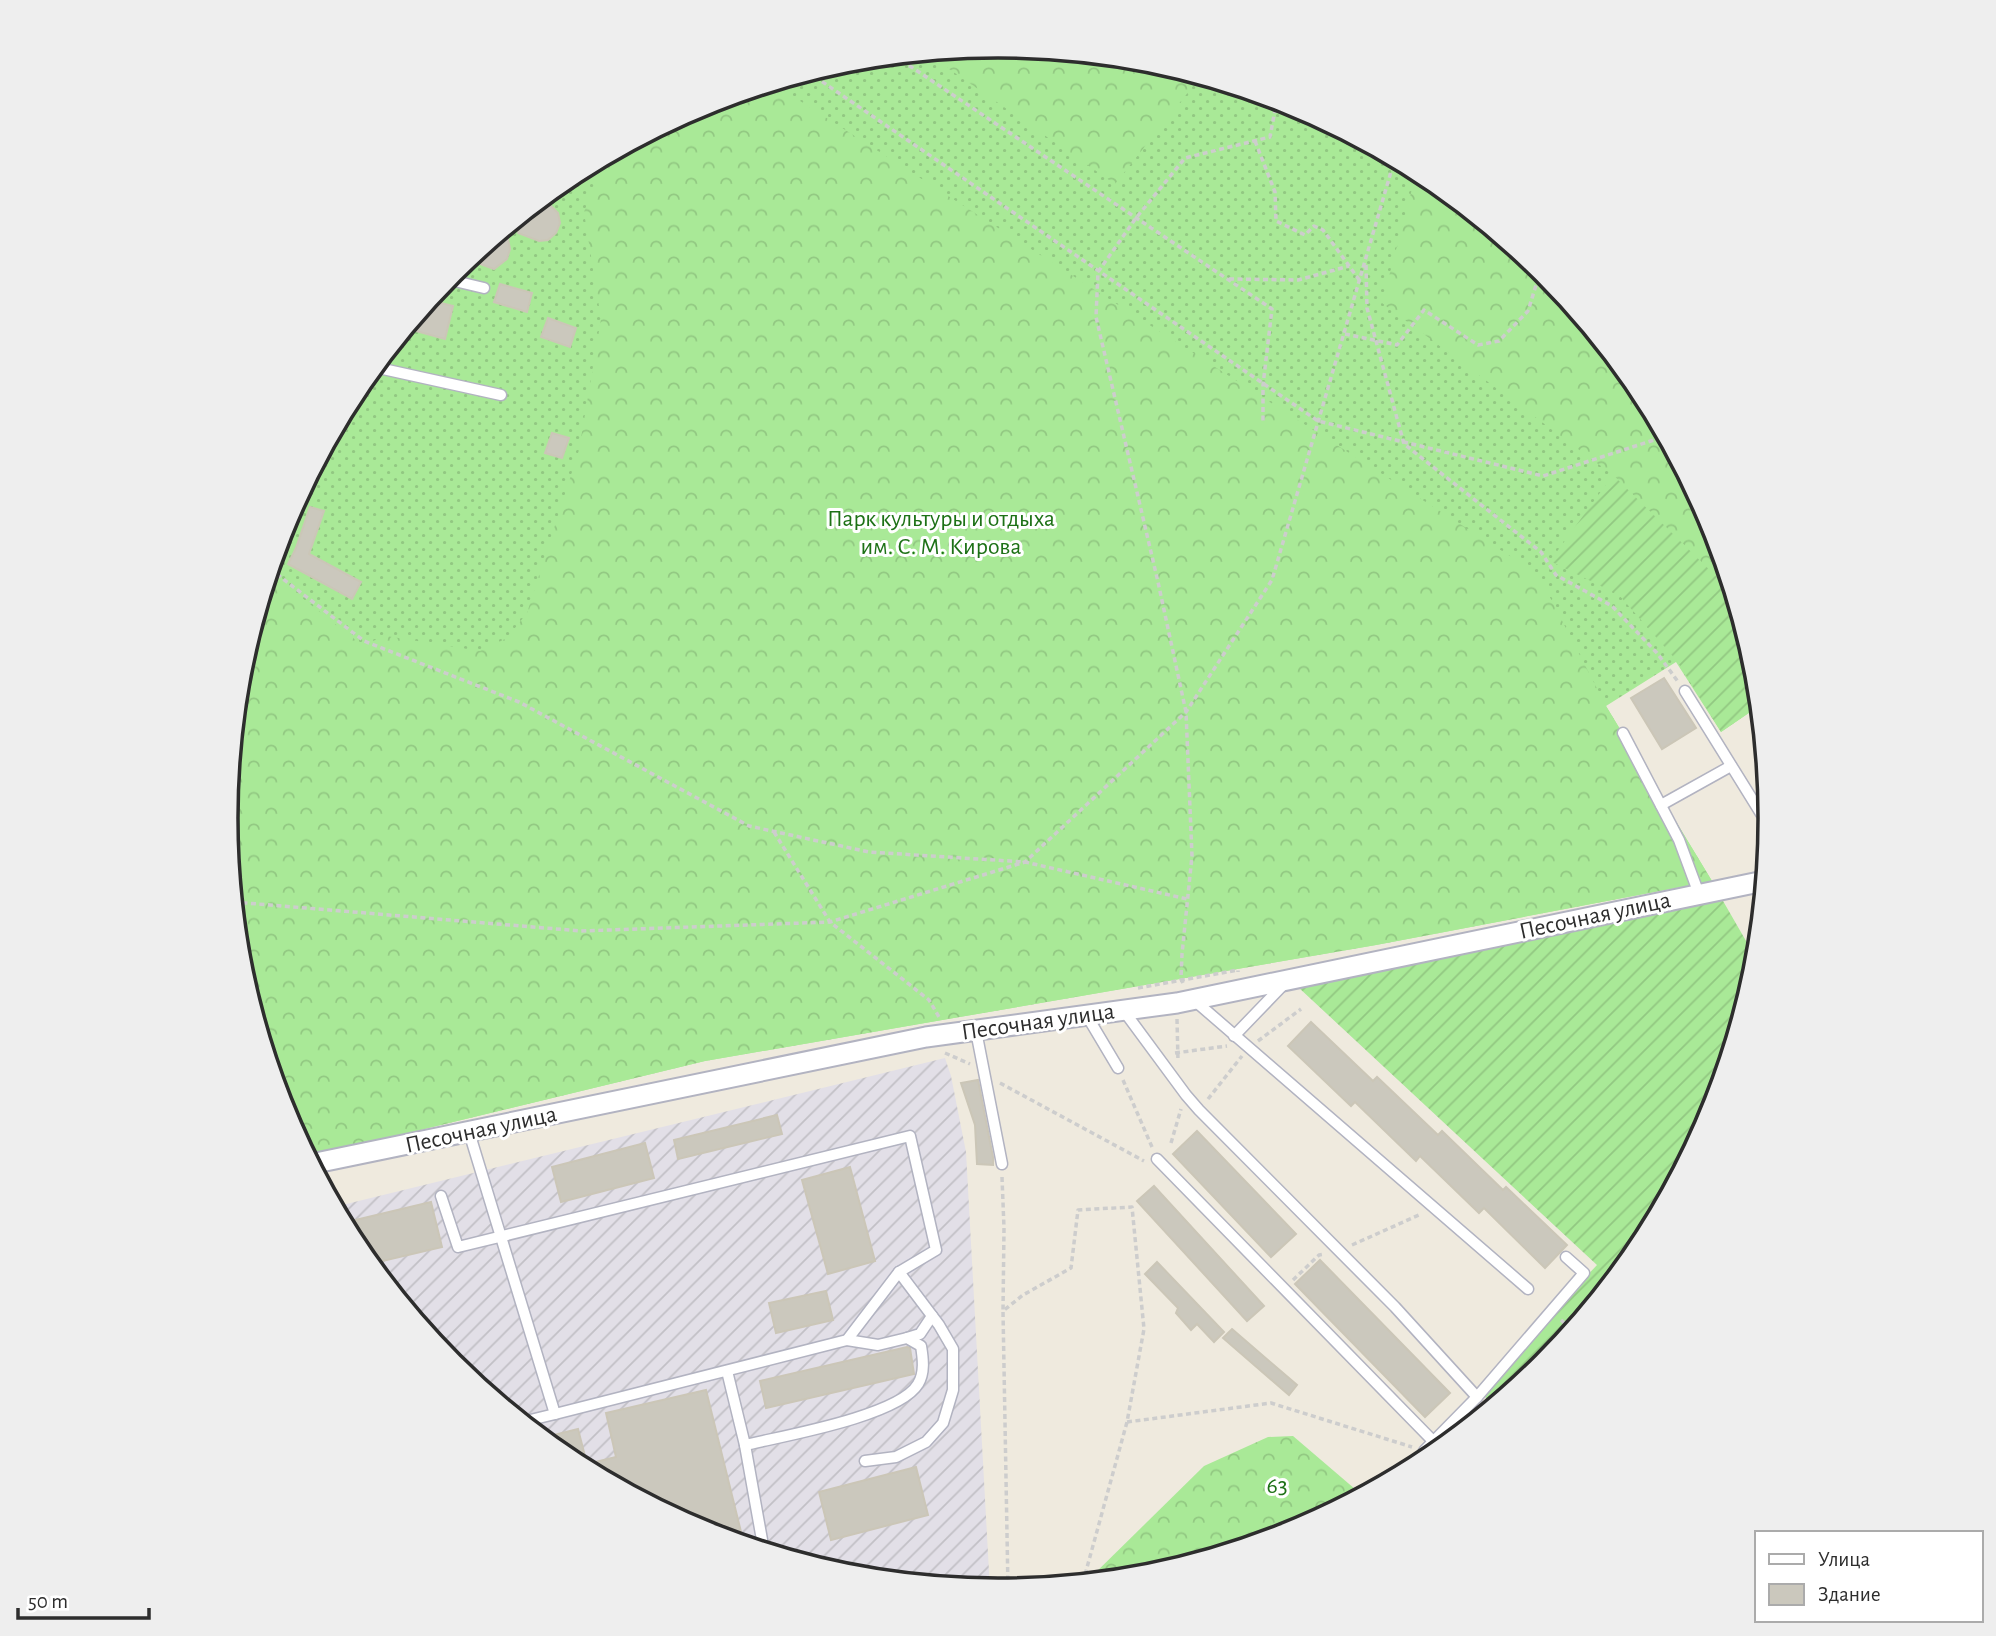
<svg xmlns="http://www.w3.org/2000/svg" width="1996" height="1636" font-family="'Alegreya Sans',sans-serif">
  <defs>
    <pattern id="industrial-furrows" width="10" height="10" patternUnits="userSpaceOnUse" patternTransform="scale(1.75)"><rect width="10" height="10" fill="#e2dfe7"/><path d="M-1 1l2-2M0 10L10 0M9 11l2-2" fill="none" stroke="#c2c0c6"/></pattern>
    <pattern id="grass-dots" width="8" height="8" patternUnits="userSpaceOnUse" patternTransform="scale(1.75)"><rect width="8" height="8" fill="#a9e997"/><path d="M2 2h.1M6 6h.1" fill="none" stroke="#92c882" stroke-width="1.8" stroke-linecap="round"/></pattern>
    <pattern id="forest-crowns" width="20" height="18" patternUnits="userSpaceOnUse" patternTransform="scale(1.75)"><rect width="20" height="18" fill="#a9e997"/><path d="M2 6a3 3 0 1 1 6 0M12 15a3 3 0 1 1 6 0" fill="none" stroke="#92c882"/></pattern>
    <pattern id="garden-furrows" width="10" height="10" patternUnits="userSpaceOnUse" patternTransform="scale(1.75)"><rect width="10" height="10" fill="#a9e997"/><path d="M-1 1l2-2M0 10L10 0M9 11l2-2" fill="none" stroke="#92c882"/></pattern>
  </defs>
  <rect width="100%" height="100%" fill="#efeade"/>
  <polygon fill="url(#industrial-furrows)" points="945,1058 951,1076 966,1152 990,1590 847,1576 702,1532 569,1460 451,1364 355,1247 334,1207"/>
  <polygon fill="url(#grass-dots)" points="998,46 1149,60 1294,104 1428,176 1545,272 1641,389 1712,523 1756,668 1759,706 1721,732 1676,662 1606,706 1712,881 1376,945 705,1061 308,1157 284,1113 240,968 226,818 240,667 284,522 356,388 452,271 569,175 703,104 848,60"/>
  <g fill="url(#forest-crowns)">
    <polygon points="998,46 1149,60 1201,76 1115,184 926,53"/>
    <polygon points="772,83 1538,574 1606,706 1712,881 1376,945 705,1061 308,1157 284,1113 240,968 226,818 240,667 269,572 362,645 386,636 480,651 507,638 527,613 579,450 601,319 584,212 605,156 703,104"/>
    <polygon points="1417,170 1428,176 1545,272 1641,389 1712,523 1733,593 1613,475 1382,303"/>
    <polygon points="1293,1436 1362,1495 1293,1532 1148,1576 1086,1582 1204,1466 1268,1437"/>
  </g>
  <g fill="url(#garden-furrows)">
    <polygon points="1613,475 1733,593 1756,668 1759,706 1721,732 1677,661 1619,595 1550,561"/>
    <polygon points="1719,894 1757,960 1756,969 1712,1114 1640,1247 1544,1365 1493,1406 1479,1390 1597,1265 1298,987"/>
  </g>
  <g fill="#cbc8bd" stroke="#cbc6b7" stroke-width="2">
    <polygon points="539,203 550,205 558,213 560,223 556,233 548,240 539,241 518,233 524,213"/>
    <polygon points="501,232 508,239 510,249 507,259 494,269 480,264 472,255"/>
    <polygon points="500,284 532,293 527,312 494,302"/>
    <polygon points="429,300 453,306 445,339 405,328"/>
    <polygon points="548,318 576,328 570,347 541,337"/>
    <polygon points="552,433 569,438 562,458 545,453"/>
    <polygon points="310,507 324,511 309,554 361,582 352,599 288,564 296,548"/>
    <polygon points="1664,678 1696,728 1662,749 1631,698"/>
    <polygon points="1311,1022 1373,1081 1377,1077 1438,1135 1442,1131 1503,1190 1506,1187 1567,1245 1545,1268 1484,1208 1479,1213 1420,1156 1416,1161 1355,1102 1351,1106 1288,1046"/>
    <polygon points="978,1080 993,1157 993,1165 977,1164 975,1125 961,1083"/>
    <polygon points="777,1115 782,1134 678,1159 674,1140"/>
    <polygon points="1197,1131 1296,1234 1271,1257 1173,1154"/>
    <polygon points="645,1143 654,1178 561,1202 552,1167"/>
    <polygon points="850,1167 875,1261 828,1274 802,1180"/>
    <polygon points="1154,1186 1264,1306 1247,1321 1137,1201"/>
    <polygon points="431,1202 442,1247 370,1264 355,1247 343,1223"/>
    <polygon points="1320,1260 1450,1393 1425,1417 1295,1284"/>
    <polygon points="1157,1262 1224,1332 1214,1342 1197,1324 1191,1330 1176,1313 1178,1308 1145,1274"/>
    <polygon points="826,1291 833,1320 776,1333 769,1303"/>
    <polygon points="1232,1329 1297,1385 1289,1395 1223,1338"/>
    <polygon points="907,1347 910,1348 914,1374 766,1408 760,1381"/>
    <polygon points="706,1390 744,1544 702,1532 568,1460 542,1438 578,1429 587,1464 616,1457 606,1413"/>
    <polygon points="916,1467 928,1515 831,1540 819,1492"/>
  </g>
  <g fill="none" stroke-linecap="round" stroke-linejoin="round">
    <g stroke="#b2b3c1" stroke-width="13">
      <g id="service">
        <polyline points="446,279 484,288"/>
        <polyline points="374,367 501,395"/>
        <polyline points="1685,691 1770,828"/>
        <polyline points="1623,733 1679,840 1699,894"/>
        <polyline points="1661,805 1731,766"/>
        <polyline points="1194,1000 1528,1289"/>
        <polyline points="1124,1011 1186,1095 1199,1110 1395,1307 1477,1397"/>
        <polyline points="1087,1016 1118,1068"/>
        <polyline points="976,1031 1002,1164"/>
        <polyline points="1234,1036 1285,983"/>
        <polyline points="469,1132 555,1414 847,1340 899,1272"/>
        <polyline points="1157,1159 1433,1441"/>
        <polyline points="441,1196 458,1247 910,1136 936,1250 899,1272 939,1325 953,1349 953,1390 943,1423 926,1442 896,1457 865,1461"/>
        <polyline points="907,1338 920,1334 932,1316"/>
        <path d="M727,1371L745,1445C783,1436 899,1416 918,1384C925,1373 923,1358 921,1346L907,1338L878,1345L847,1340"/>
        <polyline points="522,1422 555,1414"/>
        <polyline points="745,1445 764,1551"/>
        <polyline points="1424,1451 1477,1397 1584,1273 1566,1257"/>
      </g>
    </g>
    <g stroke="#b2b3c1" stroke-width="23">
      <polyline id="minor" points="311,1164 926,1037 1177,1003 1764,881"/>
    </g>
    <g stroke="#cdcdcd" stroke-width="3.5" stroke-dasharray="5 3.5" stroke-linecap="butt">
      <polyline points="895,56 1272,309 1263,385 1263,424"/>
      <polyline points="808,72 1318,421 1543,476 1654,440 1667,439"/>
      <polyline points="1255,141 1275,192 1276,221 1305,235 1314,226 1323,230 1360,281"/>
      <polyline points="1366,265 1367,308 1404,444 1541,552 1556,575 1612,606 1657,653 1679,683"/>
      <polyline points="1229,279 1298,280 1349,266"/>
      <polyline points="1345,334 1397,345 1424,310 1478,345 1499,341 1528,311 1541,269"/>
      <polyline points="270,569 364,641 519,702 749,826 869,852 1025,862 1187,899"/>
      <polyline points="774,832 830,922 929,1000 939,1017"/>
      <polyline points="234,902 581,931 830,922 1025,862 1186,712 1272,580 1395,158"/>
      <polyline points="1183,983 1181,979 1182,954 1192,856 1186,712 1158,582 1096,317 1098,272 1136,218 1185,158 1270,137 1277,99"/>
      <polyline points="1138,988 1238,970 1238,972"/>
      <polyline points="1177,1019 1178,1061"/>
      <polyline points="1258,1041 1301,1009"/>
      <polyline points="945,1053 970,1064"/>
      <polyline points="1175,1053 1227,1046"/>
      <polyline points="1123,1080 1152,1147"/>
      <polyline points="1000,1083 1144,1161"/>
      <polyline points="1208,1099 1242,1056"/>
      <polyline points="1171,1143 1181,1109"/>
      <polyline points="1002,1177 1004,1228 1003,1311"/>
      <polyline points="1352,1245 1421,1214"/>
      <polyline points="1293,1280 1319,1255 1325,1254"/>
      <polyline points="1561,1320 1572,1330"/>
      <polyline points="1127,1422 1271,1403 1412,1447"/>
      <polyline points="1008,1589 1003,1311 1023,1295 1071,1268 1078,1210 1132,1207 1144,1329 1127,1422 1083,1582"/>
    </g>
    <use href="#service" stroke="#fff" stroke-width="10"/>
    <use href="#minor" stroke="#fff" stroke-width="19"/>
  </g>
  <g text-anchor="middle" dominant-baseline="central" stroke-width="6" stroke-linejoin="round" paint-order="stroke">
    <g font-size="24" fill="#1d7116" stroke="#fff">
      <text x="941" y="519">Парк культуры и отдыха<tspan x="941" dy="28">им. С. М. Кирова</tspan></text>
      <text x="1277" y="1486">63</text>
    </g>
    <g font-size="24" fill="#2d2d2d" stroke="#fff">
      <text transform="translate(1595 916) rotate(-12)">Песочная улица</text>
      <text transform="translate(1038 1022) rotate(-8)">Песочная улица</text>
      <text transform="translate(481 1130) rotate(-12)">Песочная улица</text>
    </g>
  </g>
  <path d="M0 0H1996V1636H0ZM238 818a760 760 0 1 1 1520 0a760 760 0 1 1-1520 0Z" fill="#eee" fill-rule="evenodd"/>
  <path fill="none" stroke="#2d2d2d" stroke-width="3.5" d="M238 818a760 760 0 1 1 1520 0a760 760 0 1 1-1520 0Z"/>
  <rect x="1755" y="1531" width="228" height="91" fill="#ffffff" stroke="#ababab" stroke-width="2"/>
  <rect x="1769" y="1554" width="35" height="10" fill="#ffffff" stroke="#ababab" stroke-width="2"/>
  <text x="1818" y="1566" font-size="21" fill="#2d2d2d">Улица</text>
  <rect x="1769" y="1584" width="35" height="21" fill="#cbc8bd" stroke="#ababab" stroke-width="2"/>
  <text x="1818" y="1601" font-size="21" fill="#2d2d2d">Здание</text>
  <path d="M18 1608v10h131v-10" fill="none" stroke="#2d2d2d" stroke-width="3.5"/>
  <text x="28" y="1608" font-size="21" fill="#2d2d2d" stroke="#ffffff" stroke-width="5" paint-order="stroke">50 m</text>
</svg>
